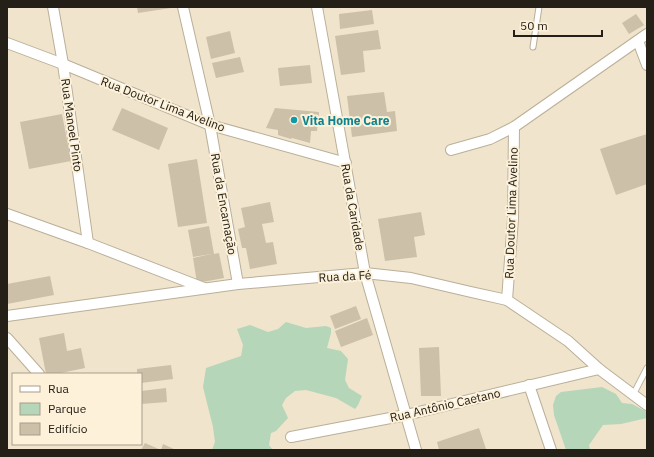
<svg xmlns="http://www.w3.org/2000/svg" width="654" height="457" font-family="'IBM Plex Sans',sans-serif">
  <rect width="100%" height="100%" fill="#f0e4cc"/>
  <g fill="#b5d6b8">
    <polygon points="286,322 306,328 326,326 331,328 331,333 327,348 341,351 348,359 345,380 349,388 362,396 358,405 355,409 336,398 306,390 295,391 286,398 282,405 288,418 276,431 271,433 269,445 273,450 212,450 215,442 213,427 203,387 206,368 241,356 243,345 237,329 250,325 268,332 278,329"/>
    <polygon points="602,387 616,394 622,403 632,404 647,412 647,418 621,424 603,425 589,445 590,450 566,450 554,415 553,405 556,396 561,392"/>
  </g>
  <g fill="#ccc0a9">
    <polygon points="137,7 171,7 171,8 138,13"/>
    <polygon points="372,10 374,24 340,29 339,14"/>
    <polygon points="636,14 644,25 629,34 622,23"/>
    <polygon points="378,30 381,49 363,51 365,72 341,75 335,36"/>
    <polygon points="230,31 235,53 211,59 206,37"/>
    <polygon points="240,57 244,72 216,78 212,63"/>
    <polygon points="310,65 312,83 280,86 278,68"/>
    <polygon points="384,92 387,112 395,111 397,131 352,137 347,96"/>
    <polygon points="122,108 168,128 159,150 112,130"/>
    <polygon points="275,108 319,112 317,131 311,131 310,143 292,138 291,139 278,135 278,130 266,128"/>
    <polygon points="62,114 71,161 29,169 20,122"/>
    <polygon points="647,134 647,184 616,195 600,149"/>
    <polygon points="197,159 207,223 178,227 168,164"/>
    <polygon points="270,202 274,222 262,224 266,243 273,242 277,264 250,269 246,248 242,248 238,229 245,227 241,208"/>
    <polygon points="421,212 425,235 414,237 417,257 385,261 378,219"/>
    <polygon points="209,226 214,254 219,253 224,278 197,283 193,258 211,254 193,257 188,230"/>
    <polygon points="50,276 54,295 7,304 7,284"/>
    <polygon points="356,306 361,319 335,329 330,316"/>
    <polygon points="367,318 373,335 341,347 335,331"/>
    <polygon points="64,333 67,351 81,348 85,368 56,374 46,374 39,338"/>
    <polygon points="439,347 441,396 421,396 419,348"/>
    <polygon points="171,365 173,379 141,383 141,374 137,374 137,369"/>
    <polygon points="166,388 167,402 141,404 141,391"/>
    <polygon points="479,428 486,449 484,450 439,450 437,442"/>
    <polygon points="145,443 161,450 163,444 176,450 141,450"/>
  </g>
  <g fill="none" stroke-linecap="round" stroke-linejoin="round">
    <g stroke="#baaf98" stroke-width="7">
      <g id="service">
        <polyline points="533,47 539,7"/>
        <polyline points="633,395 647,368"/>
      </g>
    </g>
    <g stroke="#baaf98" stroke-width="12">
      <g id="minor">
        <polyline points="53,7 63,64 88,243"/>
        <polyline points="183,7 210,125 238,284"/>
        <polyline points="317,7 365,273 416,450"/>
        <polyline points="638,41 647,65"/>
        <polyline points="7,43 63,64 210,125 346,163"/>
        <polyline points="451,150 490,139 514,127 647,34"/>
        <polyline points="7,214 88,243 204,288"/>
        <polyline points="507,300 513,219 514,127"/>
        <polyline points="7,316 238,284 365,273 411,278 471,292 507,300 568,341 599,369 647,405"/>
        <polyline points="7,338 39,374"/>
        <polyline points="529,385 551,450"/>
        <polyline points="291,437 406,415 599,369"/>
      </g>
    </g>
    <use href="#service" stroke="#fff" stroke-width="5"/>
    <use href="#minor" stroke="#fff" stroke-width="10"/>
  </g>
  <circle fill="#0f9aa8" stroke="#fdf1d9" stroke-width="1.5" cx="294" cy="120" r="4"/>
  <g text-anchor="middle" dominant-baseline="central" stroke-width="4" stroke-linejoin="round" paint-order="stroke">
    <g font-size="12" fill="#242017" stroke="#fdf1d9">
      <text transform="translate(163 104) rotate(21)">Rua Doutor Lima Avelino</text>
      <text transform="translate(72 125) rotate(82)">Rua Manoel Pinto</text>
      <text transform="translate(224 204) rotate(80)">Rua da Encarnação</text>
      <text transform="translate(353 207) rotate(80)">Rua da Caridade</text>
      <text transform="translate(511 213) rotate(-88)">Rua Doutor Lima Avelino</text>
      <text transform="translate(345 276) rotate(-3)">Rua da Fé</text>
      <text transform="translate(445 405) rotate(-13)">Rua Antônio Caetano</text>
    </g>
    <g font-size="12" font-weight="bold" fill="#0d838f" stroke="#fdf1d9" text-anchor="start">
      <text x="302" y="120">Vita Home Care</text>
    </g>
  </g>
  <rect width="654" height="457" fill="none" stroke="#242017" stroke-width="16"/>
  <rect x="12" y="373" width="130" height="72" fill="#fdf1d9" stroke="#a69d8b"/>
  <rect x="20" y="386" width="20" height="6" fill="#ffffff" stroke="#a69d8b"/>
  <text x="48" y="393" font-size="12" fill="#242017">Rua</text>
  <rect x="20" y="403" width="20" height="12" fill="#b5d6b8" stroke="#a69d8b"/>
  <text x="48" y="413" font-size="12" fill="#242017">Parque</text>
  <rect x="20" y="423" width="20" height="12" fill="#ccc0a9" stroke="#a69d8b"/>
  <text x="48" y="433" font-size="12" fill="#242017">Edifício</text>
  <path d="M514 30v6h88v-6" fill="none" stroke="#242017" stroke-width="2"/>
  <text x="520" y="30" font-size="12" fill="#242017" stroke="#fdf1d9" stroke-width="3" paint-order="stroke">50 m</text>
</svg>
